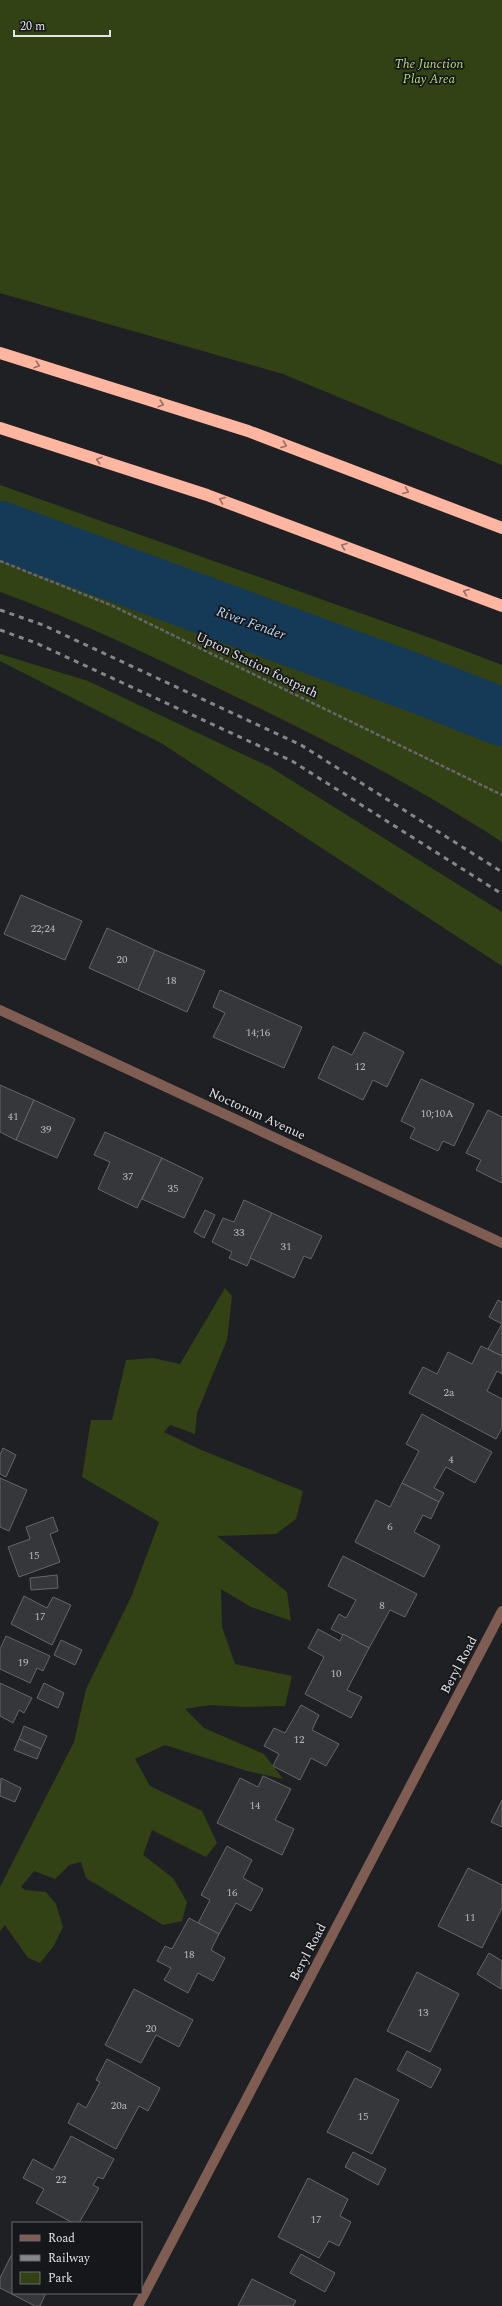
<svg xmlns="http://www.w3.org/2000/svg" width="502" height="2306" font-family="Spectral,serif">
  <rect width="100%" height="100%" fill="#1f2024"/>
  <g fill="#324214">
    <polygon points="0,0 502,0 502,465 283,374 0,293"/>
    <path d="M0,485L447,644L502,665V842C415,785 320,737 226,692C152,656 77,620 0,592Z"/>
    <polygon points="0,654 88,681 270,767 502,912 502,966 161,743 0,661"/>
    <polygon points="225,1288 232,1296 227,1340 197,1413 195,1434 170,1425 164,1432 199,1449 303,1491 296,1519 276,1534 217,1536 287,1592 291,1621 251,1607 221,1589 222,1627 235,1664 292,1676 285,1706 245,1707 210,1705 185,1709 204,1728 264,1754 283,1779 247,1771 165,1745 135,1759 150,1786 202,1811 217,1843 206,1857 152,1830 143,1855 173,1878 187,1902 182,1921 163,1925 86,1878 81,1862 69,1865 55,1879 34,1871 21,1887 25,1890 46,1892 56,1904 63,1927 53,1947 40,1963 28,1958 5,1925 0,1931 0,1887 74,1742 86,1689 132,1595 159,1522 82,1477 91,1420 112,1420 126,1360 153,1358 180,1364"/>
  </g>
  <g fill="none" stroke-linecap="round" stroke-linejoin="round">
    <polyline stroke="#153a58" stroke-width="58" points="0,530 418,684 502,717"/>
  </g>
  <g fill="#35373b" stroke="#65666b">
    <polygon points="21,895 82,921 65,960 4,934"/>
    <polygon points="107,928 155,950 138,990 89,968"/>
    <polygon points="155,950 205,971 187,1012 138,990"/>
    <polygon points="220,990 302,1027 284,1068 213,1037 225,1013 213,1007"/>
    <polygon points="364,1032 404,1052 387,1087 373,1080 363,1100 318,1078 333,1046 352,1055"/>
    <polygon points="421,1079 474,1104 454,1146 443,1141 438,1151 410,1138 415,1128 401,1121"/>
    <polygon points="0,1085 34,1100 16,1140 0,1132"/>
    <polygon points="34,1100 75,1119 57,1158 16,1140"/>
    <polygon points="488,1110 502,1117 502,1183 476,1170 481,1160 466,1153"/>
    <polygon points="105,1132 162,1158 137,1208 98,1189 110,1162 94,1155"/>
    <polygon points="162,1158 203,1178 184,1218 142,1199"/>
    <polygon points="244,1200 272,1213 247,1266 229,1258 232,1252 212,1242 223,1218 234,1222"/>
    <polygon points="205,1210 215,1215 204,1238 194,1232"/>
    <polygon points="272,1213 322,1236 311,1259 304,1256 294,1278 250,1258"/>
    <polygon points="498,1300 502,1302 502,1356 488,1349 502,1324 489,1317"/>
    <polygon points="481,1346 502,1356 502,1374 497,1371 487,1391 502,1399 502,1428 496,1439 409,1393 423,1367 437,1374 448,1352 472,1364"/>
    <polygon points="422,1414 492,1452 475,1483 446,1467 434,1488 444,1493 439,1502 402,1483 419,1451 406,1444"/>
    <polygon points="3,1448 16,1455 6,1477 0,1474 0,1455"/>
    <polygon points="0,1478 27,1490 9,1531 0,1527"/>
    <polygon points="402,1483 439,1502 431,1519 423,1515 414,1532 440,1546 424,1577 355,1542 376,1500 390,1507"/>
    <polygon points="53,1517 58,1531 50,1534 60,1562 19,1577 8,1547 30,1539 26,1527"/>
    <polygon points="343,1556 417,1594 405,1617 390,1610 369,1648 331,1629 339,1614 346,1618 356,1600 328,1586"/>
    <polygon points="57,1575 58,1588 31,1590 30,1578"/>
    <polygon points="24,1596 47,1608 53,1597 71,1605 52,1645 11,1624"/>
    <polygon points="318,1629 340,1641 343,1634 369,1648 347,1690 362,1697 351,1718 305,1694 324,1657 308,1648"/>
    <polygon points="6,1636 50,1656 43,1671 37,1668 30,1683 0,1669 0,1649"/>
    <polygon points="61,1640 82,1650 75,1665 54,1655"/>
    <polygon points="0,1683 32,1698 24,1713 19,1710 13,1723 0,1716"/>
    <polygon points="44,1683 64,1693 58,1708 37,1698"/>
    <polygon points="301,1705 319,1715 312,1730 339,1744 326,1766 311,1758 300,1780 273,1766 279,1754 264,1746 274,1728 285,1733"/>
    <polygon points="24,1726 47,1736 41,1749 19,1739"/>
    <polygon points="19,1739 41,1749 37,1759 14,1750"/>
    <polygon points="263,1776 291,1789 275,1820 294,1829 282,1855 217,1823 240,1778 258,1787"/>
    <polygon points="1,1778 21,1788 15,1802 0,1796"/>
    <polygon points="502,1800 502,1827 491,1822"/>
    <polygon points="227,1846 252,1860 243,1878 263,1889 251,1911 236,1903 219,1934 198,1923 210,1900 201,1895"/>
    <polygon points="468,1868 502,1885 502,1908 482,1948 438,1926"/>
    <polygon points="189,1918 219,1934 211,1950 225,1958 213,1981 198,1973 188,1993 164,1980 171,1968 157,1961 165,1946 172,1949"/>
    <polygon points="489,1953 502,1961 501,1989 477,1974"/>
    <polygon points="417,1972 459,1994 430,2052 387,2031"/>
    <polygon points="134,1989 193,2020 179,2047 156,2035 141,2063 105,2045"/>
    <polygon points="407,2051 441,2069 431,2088 397,2070"/>
    <polygon points="107,2059 160,2088 148,2111 139,2106 116,2149 68,2123 78,2103 86,2108 100,2082 96,2080"/>
    <polygon points="355,2078 399,2100 372,2154 327,2132"/>
    <polygon points="71,2136 114,2159 103,2179 98,2177 93,2185 99,2188 79,2223 73,2223 36,2203 44,2189 23,2178 33,2159 53,2170"/>
    <polygon points="353,2152 386,2169 378,2185 345,2167"/>
    <polygon points="308,2178 348,2199 340,2216 351,2222 339,2246 329,2241 319,2258 278,2237"/>
    <polygon points="13,2252 13,2293 46,2293 40,2306 35,2306 0,2288 0,2278"/>
    <polygon points="301,2254 335,2273 325,2292 290,2273"/>
    <polygon points="252,2279 296,2301 293,2306 238,2306"/>
  </g>
  <g fill="none" stroke-linecap="round" stroke-linejoin="round">
    <polyline stroke="#66676a" stroke-width="2.5" stroke-dasharray="4 2" stroke-linecap="butt" points="0,561 113,606 502,795"/>
    <g stroke="#805d52" stroke-width="10">
      <polyline points="0,1010 502,1243"/>
      <polyline points="138,2306 502,1611"/>
    </g>
    <g stroke="#feb6a1" stroke-width="12">
      <polyline points="0,353 248,431 502,528"/>
      <polyline points="0,428 207,495 502,606"/>
    </g>
    <g stroke="#86878a" stroke-width="3" stroke-dasharray="5 5" stroke-linecap="butt">
      <polyline points="0,610 43,625 301,745 502,872"/>
      <polyline points="0,630 36,643 292,761 502,894"/>
    </g>
  </g>
  <defs><path id="oneway-chevron" d="M-2-3.5L2.5 0L-2 3.5" fill="none" stroke-width="1.6" stroke-linecap="round" stroke-linejoin="round"/></defs>
  <g stroke="#966e64">
    <use href="#oneway-chevron" transform="translate(37 365) rotate(18)"/>
    <use href="#oneway-chevron" transform="translate(161 404) rotate(17)"/>
    <use href="#oneway-chevron" transform="translate(284 445) rotate(21)"/>
    <use href="#oneway-chevron" transform="translate(99 460) rotate(-162)"/>
    <use href="#oneway-chevron" transform="translate(406 491) rotate(21)"/>
    <use href="#oneway-chevron" transform="translate(222 500) rotate(-159)"/>
    <use href="#oneway-chevron" transform="translate(344 546) rotate(-159)"/>
    <use href="#oneway-chevron" transform="translate(466 592) rotate(-159)"/>
  </g>
  <g text-anchor="middle" dominant-baseline="central" stroke-width="3.5" stroke-linejoin="round" paint-order="stroke">
    <g font-size="11" fill="#b7b8ba">
      <text x="43" y="928">22;24</text>
      <text x="122" y="959">20</text>
      <text x="171" y="980">18</text>
      <text x="258" y="1032">14;16</text>
      <text x="360" y="1066">12</text>
      <text x="437" y="1113">10;10A</text>
      <text x="13" y="1116">41</text>
      <text x="46" y="1129">39</text>
      <text x="128" y="1176">37</text>
      <text x="173" y="1188">35</text>
      <text x="239" y="1232">33</text>
      <text x="286" y="1246">31</text>
      <text x="449" y="1392">2a</text>
      <text x="451" y="1459">4</text>
      <text x="390" y="1526">6</text>
      <text x="34" y="1555">15</text>
      <text x="382" y="1605">8</text>
      <text x="40" y="1616">17</text>
      <text x="23" y="1662">19</text>
      <text x="336" y="1673">10</text>
      <text x="299" y="1739">12</text>
      <text x="255" y="1805">14</text>
      <text x="232" y="1892">16</text>
      <text x="470" y="1917">11</text>
      <text x="189" y="1954">18</text>
      <text x="423" y="2012">13</text>
      <text x="151" y="2028">20</text>
      <text x="119" y="2105">20a</text>
      <text x="363" y="2116">15</text>
      <text x="61" y="2179">22</text>
      <text x="316" y="2219">17</text>
    </g>
    <g font-size="13" font-style="italic" fill="#b2da70" stroke="#16171a">
      <text x="429" y="64">The Junction<tspan x="429" dy="15">Play Area</tspan></text>
    </g>
    <g font-size="13" fill="#e2e3e5" stroke="#16171a">
      <text transform="translate(257 665) rotate(26)">Upton Station footpath</text>
      <text transform="translate(257 1114) rotate(25)">Noctorum Avenue</text>
      <text transform="translate(459 1665) rotate(-62)">Beryl Road</text>
      <text transform="translate(308 1952) rotate(-62)">Beryl Road</text>
    </g>
    <g font-size="14" font-style="italic" fill="#b8daf9" stroke="#16171a">
      <text transform="translate(251 623) rotate(20)">River Fender</text>
    </g>
  </g>
  <rect x="12" y="2222" width="130" height="72" fill="#16171a" stroke="#68696b"/>
  <rect x="20" y="2235" width="20" height="6" fill="#805d52" stroke="#68696b"/>
  <text x="48" y="2242" font-size="12" fill="#e2e3e5">Road</text>
  <rect x="20" y="2255" width="20" height="6" fill="#86878a" stroke="#68696b"/>
  <text x="48" y="2262" font-size="12" fill="#e2e3e5">Railway</text>
  <rect x="20" y="2272" width="20" height="12" fill="#324214" stroke="#68696b"/>
  <text x="48" y="2282" font-size="12" fill="#e2e3e5">Park</text>
  <path d="M14 30v6h96v-6" fill="none" stroke="#e2e3e5" stroke-width="2"/>
  <text x="20" y="30" font-size="12" fill="#e2e3e5" stroke="#16171a" stroke-width="3" paint-order="stroke">20 m</text>
</svg>
